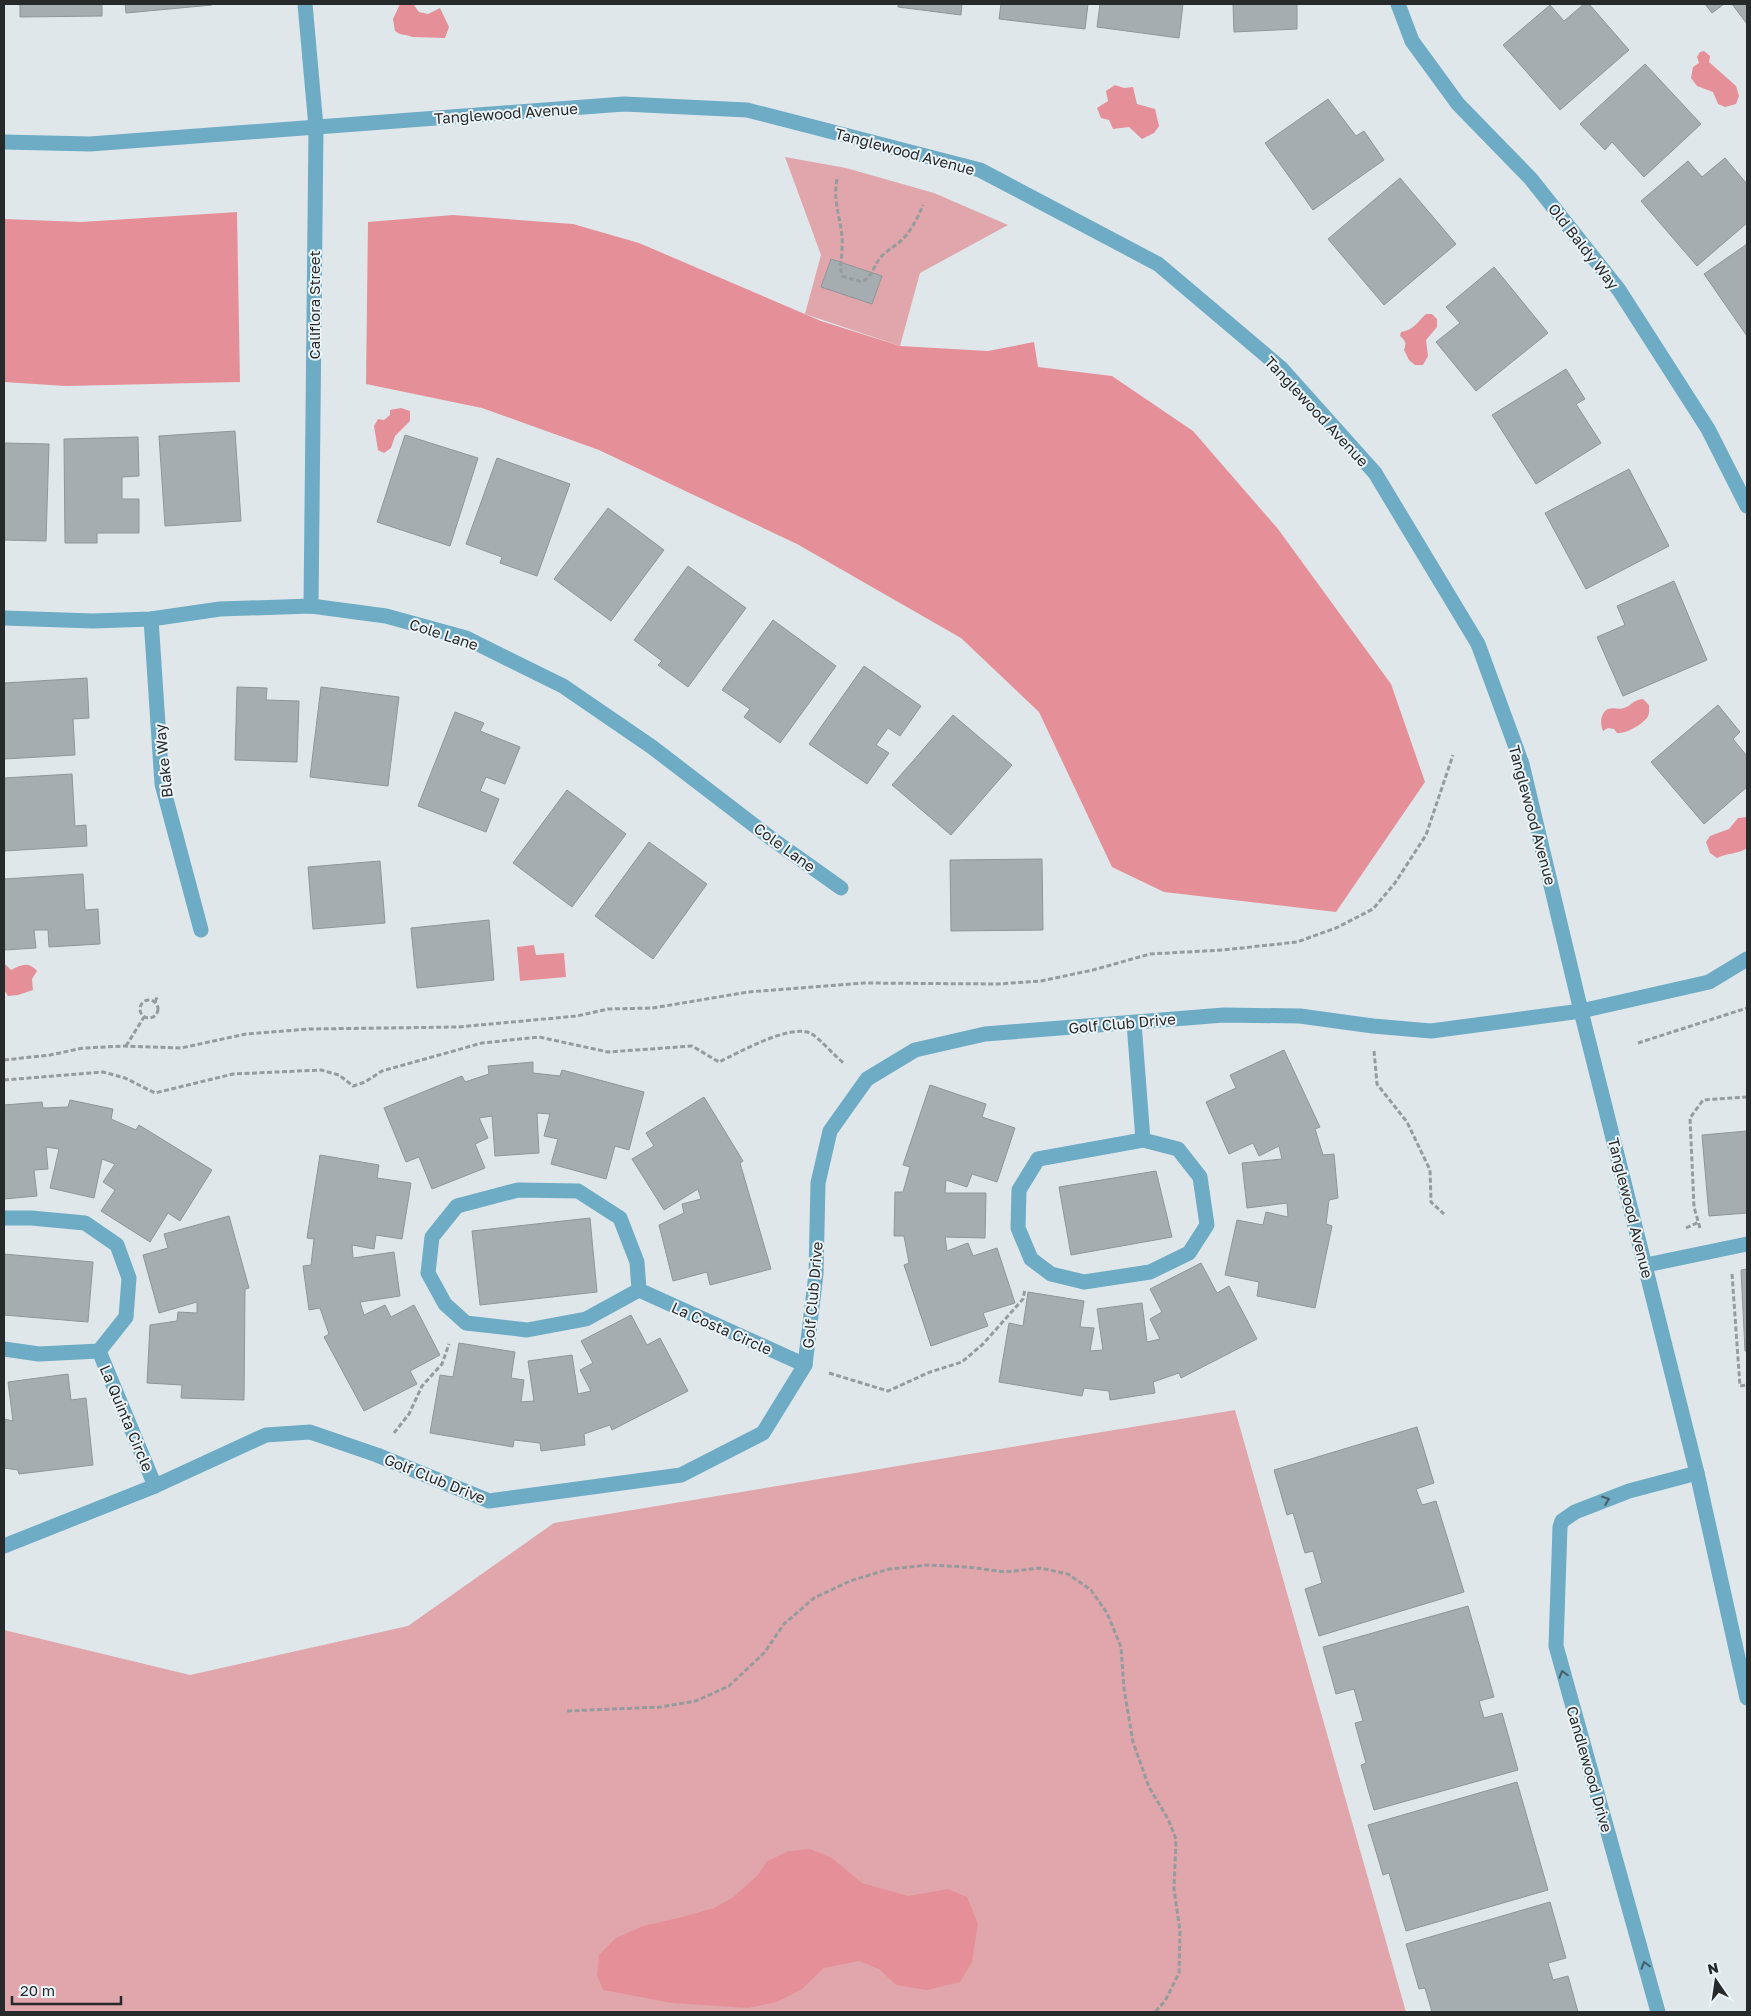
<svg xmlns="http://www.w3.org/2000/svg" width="1751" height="2016" font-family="'Golos Text',sans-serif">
  <rect width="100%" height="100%" fill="#dfe7eb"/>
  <g fill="#e0a6ab">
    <polygon points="785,157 846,168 934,193 1008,225 920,273 900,346 805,314 821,255"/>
    <polygon points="1235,1410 1406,2012 4,2012 4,1630 190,1675 408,1626 554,1523"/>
  </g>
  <g fill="#e59099">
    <path d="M400,4H413L419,12L428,14L440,8L449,27L445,38L412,37C406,34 401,36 395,31L393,19Z"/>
    <polygon points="1704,51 1710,56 1709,62 1736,86 1739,96 1736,104 1725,107 1718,104 1713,92 1697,86 1691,78 1693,67 1699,63 1697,57 1700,52"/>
    <polygon points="1115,85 1124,88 1133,87 1137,104 1155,109 1159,126 1154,133 1142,139 1129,127 1113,129 1109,120 1101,118 1097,108 1108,101 1106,91"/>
    <polygon points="237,212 240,382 66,386 4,382 4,219 81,222"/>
    <polygon points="453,215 573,224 639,243 821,321 900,346 988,351 1034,342 1038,367 1112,376 1193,431 1278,529 1391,684 1425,782 1336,912 1164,892 1112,867 1039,712 961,638 797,544 599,450 482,408 366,384 368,222"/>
    <path d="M1426,314H1432L1437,319V327L1426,340L1428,356L1423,365H1415L1409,360L1404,350C1407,343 1405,340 1400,336L1401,332C1414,330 1417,322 1426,314Z"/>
    <polygon points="401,408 410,411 410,421 395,436 391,448 384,453 378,450 374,426 378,419 384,420 390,415 390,410"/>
    <path d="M1643,699L1649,705C1649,709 1650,714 1647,718C1641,725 1626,734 1617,733L1614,729L1608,728L1603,731C1600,724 1600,713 1608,709C1613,707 1620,710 1624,708C1633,705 1632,700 1643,699Z"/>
    <path d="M1747,817V848C1739,854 1726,853 1717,858L1710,853L1706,842L1710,836L1729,829L1738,818Z"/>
    <polygon points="534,945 536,955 564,953 566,977 520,981 517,947"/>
    <path d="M5,964L11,970C21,965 28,961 37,971L32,979L33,990L18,995L8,996L4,990Z"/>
    <polygon points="810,1849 832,1858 862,1883 908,1896 948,1889 967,1897 978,1924 972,1962 960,1982 927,1990 896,1985 879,1969 859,1961 824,1968 802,1989 777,2002 748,2008 672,2003 603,1990 597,1975 599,1955 616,1938 643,1926 678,1918 714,1908 732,1898 757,1876 767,1861 789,1851"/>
  </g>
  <g fill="#a6adb1" stroke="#8e9699">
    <polygon points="20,4 102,4 102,16 20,17"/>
    <polygon points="125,4 212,4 212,5 126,13"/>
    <polygon points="898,4 962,4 961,15 898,7"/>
    <polygon points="1001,4 1088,4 1085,29 999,19"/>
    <polygon points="1100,4 1183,4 1179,38 1097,27"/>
    <polygon points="1233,4 1297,4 1297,29 1234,32"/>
    <polygon points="1584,4 1589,4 1629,50 1560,110 1503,45 1550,5 1564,21"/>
    <polygon points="1705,4 1724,4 1712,13"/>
    <polygon points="1732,4 1747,4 1747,24"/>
    <polygon points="1645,64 1701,124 1644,177 1612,142 1605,150 1580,124"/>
    <polygon points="1328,99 1356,136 1364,131 1384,160 1313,210 1265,143"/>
    <polygon points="1725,158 1747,184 1747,223 1697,266 1641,201 1688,161 1702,177"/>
    <polygon points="1400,178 1456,244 1384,305 1328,239"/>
    <polygon points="1747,244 1747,336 1704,274"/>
    <polygon points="831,259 882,276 872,304 821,287"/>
    <polygon points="1494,267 1548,333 1476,391 1436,342 1460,323 1446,307"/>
    <polygon points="1566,369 1585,399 1576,404 1601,443 1536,484 1492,415"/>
    <polygon points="235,431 241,521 165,526 159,436"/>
    <polygon points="405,435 478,458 450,546 377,522"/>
    <polygon points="138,437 139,476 122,477 122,499 139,499 139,533 97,533 97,543 65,543 64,439"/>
    <polygon points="4,443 49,444 46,541 4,540"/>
    <polygon points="497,458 570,484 537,576 500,563 502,557 466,544"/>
    <polygon points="1629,469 1669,546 1586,589 1545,513"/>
    <polygon points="608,508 664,550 611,621 554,579"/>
    <polygon points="688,566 746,608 688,687 658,665 662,661 634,640"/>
    <polygon points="1674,581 1707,660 1623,696 1597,637 1625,625 1617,606"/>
    <polygon points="773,620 836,666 780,743 744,717 750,709 722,690"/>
    <polygon points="864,666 921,706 900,736 888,728 876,745 889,753 867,784 809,744"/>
    <polygon points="87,678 89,718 73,719 75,755 4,759 4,683"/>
    <polygon points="237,687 267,688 266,700 299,701 297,762 235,760"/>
    <polygon points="321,687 399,697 388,786 310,777"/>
    <polygon points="1718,705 1740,732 1733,739 1747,756 1747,787 1704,824 1651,762"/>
    <polygon points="455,712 484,723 480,731 520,747 505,784 486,777 480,791 499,799 486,832 418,806"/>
    <polygon points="953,715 1012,765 951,835 892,785"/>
    <polygon points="72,774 75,826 86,825 87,846 4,851 4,778"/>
    <polygon points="567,790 626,834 572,907 513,863"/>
    <polygon points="649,842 707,884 653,959 595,916"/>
    <polygon points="1042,859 1043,930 951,931 950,860"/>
    <polygon points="380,861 385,923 313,929 308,867"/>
    <polygon points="83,874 85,910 98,909 100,944 49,947 48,930 34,930 36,948 4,950 4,879"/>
    <polygon points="489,920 494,980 417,988 411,928"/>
    <polygon points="1284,1050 1320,1127 1315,1129 1323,1155 1334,1154 1338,1198 1329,1200 1326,1224 1332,1226 1315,1308 1257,1296 1259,1282 1225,1275 1237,1220 1263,1225 1266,1212 1288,1217 1287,1203 1247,1208 1242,1163 1282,1159 1279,1146 1259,1156 1253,1143 1229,1154 1206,1102 1236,1088 1230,1075"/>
    <polygon points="533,1062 533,1073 560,1076 562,1070 644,1092 629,1150 615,1146 606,1179 551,1164 558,1139 544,1136 550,1114 537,1113 539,1153 495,1156 492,1116 479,1118 488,1138 475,1144 485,1168 432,1189 419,1157 406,1162 384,1108 462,1076 465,1082 489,1074 488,1066"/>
    <polygon points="930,1085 986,1104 982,1117 1015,1128 997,1182 972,1174 967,1187 946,1180 945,1193 986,1193 985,1238 945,1237 947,1251 968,1243 973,1256 997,1248 1015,1303 983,1313 988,1326 931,1346 904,1265 909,1263 904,1236 894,1236 895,1192 903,1192 910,1167 903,1165"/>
    <polygon points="704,1097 743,1161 740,1163 771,1269 710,1285 707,1272 673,1281 659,1225 684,1213 682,1204 701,1199 698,1189 664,1210 632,1159 654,1146 646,1133"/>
    <polygon points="70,1100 113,1109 111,1119 136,1130 139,1125 212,1170 180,1221 168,1213 150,1242 101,1211 115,1190 103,1182 115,1164 102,1159 94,1198 50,1188 59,1149 46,1147 48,1169 34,1170 37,1196 4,1199 4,1105 42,1102 43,1108 68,1107"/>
    <polygon points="1747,1131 1747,1213 1709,1216 1702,1135"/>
    <polygon points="320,1155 379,1165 377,1178 411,1183 402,1239 376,1235 374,1249 352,1245 353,1258 394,1252 400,1296 360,1302 364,1315 385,1305 391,1317 414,1305 440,1355 410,1371 417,1384 364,1411 324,1337 329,1334 320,1308 309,1310 303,1266 311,1265 314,1239 307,1238"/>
    <polygon points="1156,1171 1172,1237 1071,1255 1059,1187"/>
    <polygon points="229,1216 249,1288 245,1289 244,1400 181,1398 182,1385 147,1383 150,1325 177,1321 178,1312 197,1313 197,1302 159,1313 143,1255 168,1248 164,1234"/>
    <polygon points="590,1218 597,1292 480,1305 472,1231"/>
    <polygon points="4,1254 93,1262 88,1322 4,1315"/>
    <polygon points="1201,1263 1217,1293 1229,1286 1257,1339 1181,1378 1179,1373 1153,1382 1155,1393 1110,1400 1109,1391 1084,1388 1082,1396 999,1382 1009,1323 1023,1326 1028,1292 1084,1301 1080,1327 1094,1328 1090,1351 1103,1350 1097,1309 1142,1303 1147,1342 1160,1339 1150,1319 1162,1312 1150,1289"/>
    <polygon points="1747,1269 1747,1351 1745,1351 1741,1270"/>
    <polygon points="631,1315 647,1345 660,1338 688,1391 612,1430 610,1425 584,1434 585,1445 541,1451 540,1443 514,1440 513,1447 430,1433 440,1375 453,1377 459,1343 515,1352 511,1378 524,1380 521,1402 534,1401 528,1361 572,1355 578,1394 591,1391 580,1370 593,1363 581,1341"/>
    <polygon points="68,1374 71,1400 86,1398 93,1465 19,1474 18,1470 4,1468 4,1419 13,1421 8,1382"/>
    <polygon points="1417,1427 1434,1483 1416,1489 1422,1505 1436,1501 1464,1592 1319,1636 1305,1589 1322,1583 1313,1551 1305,1553 1293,1513 1287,1515 1274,1470"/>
    <polygon points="1468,1606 1494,1697 1479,1701 1484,1718 1502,1713 1518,1770 1374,1810 1361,1765 1366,1763 1355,1723 1363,1721 1354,1689 1336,1694 1323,1647"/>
    <polygon points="1517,1782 1548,1890 1406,1931 1389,1873 1383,1875 1368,1825"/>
    <polygon points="1550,1902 1566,1958 1548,1963 1553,1980 1568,1976 1578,2012 1432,2012 1425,1988 1419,1989 1406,1944"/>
  </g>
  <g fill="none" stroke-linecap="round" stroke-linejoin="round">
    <g stroke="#969c9e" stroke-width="3" stroke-dasharray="5 2.5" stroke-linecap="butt">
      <path d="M837,179C832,207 844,223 842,249C842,259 839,266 842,276L862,282C873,276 873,266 881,257C887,250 896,246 903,239C912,229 918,217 923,205"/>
      <circle cx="149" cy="1009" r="9"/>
      <polyline points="155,1002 158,995"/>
      <polyline points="1638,1043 1747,1008"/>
      <polyline points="126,1046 144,1017"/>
      <polyline points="1374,1051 1377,1084 1407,1122 1430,1170 1431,1202 1444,1214"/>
      <polyline points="4,1060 50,1055 83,1048 124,1046 181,1048 246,1034 309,1029 458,1027 577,1016 608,1009 653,1008 748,992 864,983 998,984 1041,981 1093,970 1150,954 1223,950 1297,942 1336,928 1373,909 1395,883 1426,835 1453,755"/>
      <path d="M4,1080L103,1072L125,1078L155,1093L233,1074L321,1070L339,1075L353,1086L365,1082L382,1071L482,1043L539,1037L608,1052L692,1046L719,1062C738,1053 789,1024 810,1033C819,1037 835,1057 845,1064"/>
      <polyline points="1686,1228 1699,1222"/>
      <polyline points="1700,1228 1694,1207 1690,1118 1703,1100 1747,1097"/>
      <polyline points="1732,1274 1740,1386 1747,1385"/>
      <polyline points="829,1373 888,1391 930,1372 962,1362 983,1344 1023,1299 1025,1289"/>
      <polyline points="394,1433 409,1414 422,1386 442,1364 449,1344"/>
      <polyline points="567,1711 660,1707 696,1701 729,1686 764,1653 784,1624 814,1598 850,1581 889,1569 928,1565 968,1567 1005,1572 1040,1568 1068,1574 1091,1590 1107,1613 1121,1647 1124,1689 1133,1742 1149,1787 1168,1819 1176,1839 1174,1889 1180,1931 1179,1973 1165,2001 1155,2012"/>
    </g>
    <g stroke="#6eabc5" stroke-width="15">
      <polyline points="305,4 316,127 311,606"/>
      <polyline points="1398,4 1412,41 1458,104 1531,179 1619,290 1708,429 1747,506"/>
      <polyline points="4,142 90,144 624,104 747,110 980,170 1158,264 1281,368 1375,473 1478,644 1522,764 1581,1011 1697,1473 1747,1698"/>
      <polyline points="4,618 93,621 151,619 220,609 311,606 386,616 466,638 563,686 652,747 772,839 841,888"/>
      <polyline points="151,619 162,784 201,930"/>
      <polyline points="1134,1023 1143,1140 1038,1159 1019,1190 1018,1228 1031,1259 1051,1274 1084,1282 1150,1272 1189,1253 1207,1225 1200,1177 1178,1149 1143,1140"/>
      <polyline points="4,1218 31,1218 85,1223 117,1245 129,1278 126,1317 99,1351 39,1354 4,1349"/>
      <polyline points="1646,1265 1747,1244"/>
      <polyline points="639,1290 586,1319 527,1330 466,1323 445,1304 428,1273 432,1237 457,1206 518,1190 578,1191 620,1218 637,1262 639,1290 805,1365"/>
      <polyline points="99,1351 155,1486"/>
      <polyline points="4,1546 155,1486 266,1435 310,1432 377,1455 489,1501 681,1475 763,1433 805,1365 816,1274 818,1183 830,1131 867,1079 915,1050 985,1034 1224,1015 1300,1016 1373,1026 1431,1031 1581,1011 1709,982 1747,959"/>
      <polyline points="1658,2012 1556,1646 1560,1527 1562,1521 1575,1512 1629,1491 1697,1473"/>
    </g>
  </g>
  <defs><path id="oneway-chevron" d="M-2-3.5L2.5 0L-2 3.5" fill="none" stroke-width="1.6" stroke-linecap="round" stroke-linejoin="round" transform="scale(1.25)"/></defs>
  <g stroke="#435e69">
    <use href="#oneway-chevron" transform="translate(1606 1500) rotate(-21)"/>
    <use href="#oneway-chevron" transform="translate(1563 1674) rotate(-106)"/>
    <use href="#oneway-chevron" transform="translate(1645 1965) rotate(-106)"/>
  </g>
  <g text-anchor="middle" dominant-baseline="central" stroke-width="4" stroke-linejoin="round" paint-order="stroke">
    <g font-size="15" fill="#272a2b" stroke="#ecf4f8">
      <text transform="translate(506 113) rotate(-4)">Tanglewood Avenue</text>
      <text transform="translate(905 151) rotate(15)">Tanglewood Avenue</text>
      <text transform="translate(1584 246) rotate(52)">Old Baldy Way</text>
      <text transform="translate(314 305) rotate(-90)">Califlora Street</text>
      <text transform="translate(1317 411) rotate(47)">Tanglewood Avenue</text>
      <text transform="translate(444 634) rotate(18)">Cole Lane</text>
      <text transform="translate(163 761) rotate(-96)">Blake Way</text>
      <text transform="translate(1533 815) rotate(75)">Tanglewood Avenue</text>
      <text transform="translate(785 847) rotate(36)">Cole Lane</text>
      <text transform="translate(1122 1023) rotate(-5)">Golf Club Drive</text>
      <text transform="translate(1631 1208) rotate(76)">Tanglewood Avenue</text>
      <text transform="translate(812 1295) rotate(-85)">Golf Club Drive</text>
      <text transform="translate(722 1328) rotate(24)">La Costa Circle</text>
      <text transform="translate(127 1418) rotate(67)">La Quinta Circle</text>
      <text transform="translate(435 1478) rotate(22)">Golf Club Drive</text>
      <text transform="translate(1590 1769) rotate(74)">Candlewood Drive</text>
    </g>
  </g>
  <rect width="1751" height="2016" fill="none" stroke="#272a2b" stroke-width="10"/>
  <g transform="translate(1716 1981) rotate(347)" stroke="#ecf4f8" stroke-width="4" paint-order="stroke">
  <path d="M0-4L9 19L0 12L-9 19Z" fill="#272a2b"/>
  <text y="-8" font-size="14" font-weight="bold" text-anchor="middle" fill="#272a2b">N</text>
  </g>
  <path d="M12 1996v8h109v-8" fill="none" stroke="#272a2b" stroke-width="2.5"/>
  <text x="20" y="1996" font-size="15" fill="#272a2b" stroke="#ecf4f8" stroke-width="4" paint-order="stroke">20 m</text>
</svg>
